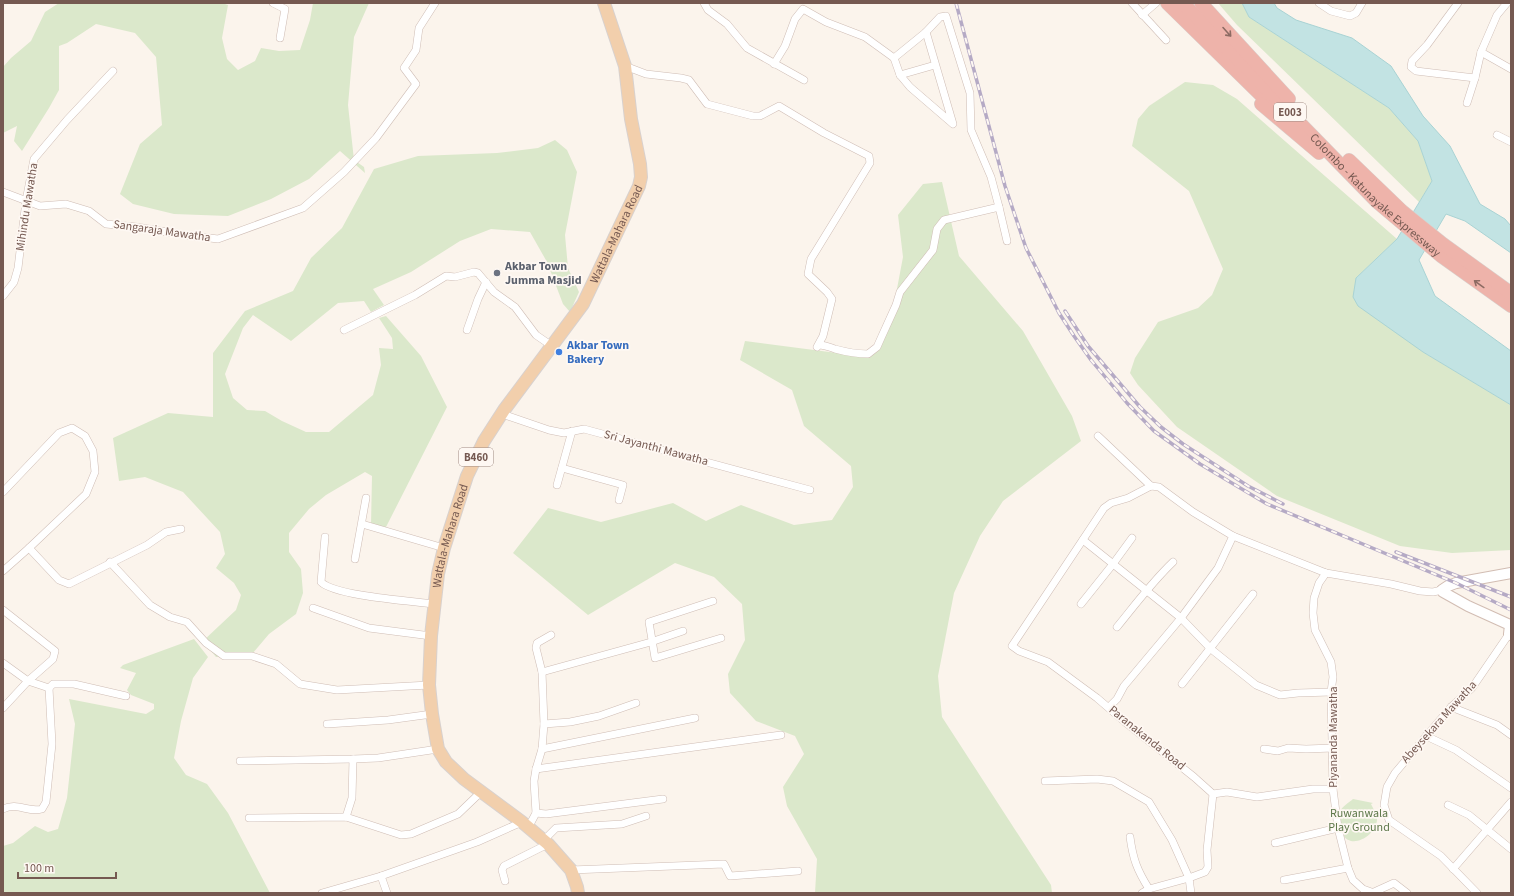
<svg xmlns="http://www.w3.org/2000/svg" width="1514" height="896" font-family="'Source Sans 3',sans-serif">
  <rect width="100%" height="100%" fill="#fbf4ec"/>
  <g fill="#dbe8cb">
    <polygon points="59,3 222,3 228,5 222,38 227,59 238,70 255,61 261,48 279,51 300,50 310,20 313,3 369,3 354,37 348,105 354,160 364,167 365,173 340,151 309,179 271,199 228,216 174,214 133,204 120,194 140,144 162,125 156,57 135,33 96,24 67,43 59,46 59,90 49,108 22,151 14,141 17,126 3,133 3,67 11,58 31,41 45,12"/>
    <polygon points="1218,3 1242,3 1249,17 1389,108 1418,141 1432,181 1419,202 1237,25"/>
    <polygon points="1185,82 1213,85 1237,99 1397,239 1356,278 1423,352 1511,405 1511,550 1452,553 1400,546 1277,496 1177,427 1138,385 1130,373 1135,358 1158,322 1198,308 1212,295 1223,269 1189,191 1132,146 1138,119 1149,106"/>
    <polygon points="555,140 567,150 577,172 565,235 568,268 579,292 570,312 563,304 547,262 530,232 491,229 460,241 411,272 373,289 384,305 371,312 364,301 338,303 291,341 253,315 243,328 225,374 233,398 247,410 265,411 282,421 306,432 329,432 373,395 381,365 379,348 393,349 392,338 379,318 386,316 421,356 447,407 386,527 371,525 372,476 365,472 326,495 309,509 289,533 289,552 301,569 303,593 296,614 269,634 252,654 216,657 203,641 236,610 241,595 234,583 216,568 225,554 220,532 183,492 145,477 119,481 113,438 168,413 213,417 213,353 245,311 293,291 311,258 342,228 374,169 418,156 497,153 538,148"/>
    <polygon points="942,182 959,256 1023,331 1072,416 1081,441 1003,501 980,536 954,593 938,676 942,717 1051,885 1052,893 815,893 817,859 787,806 783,787 804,754 795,736 756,721 730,693 728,674 745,640 742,604 714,577 675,563 588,615 513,553 548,508 601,522 673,503 706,521 741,505 794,525 832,520 853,487 851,466 804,426 792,390 740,360 745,341 860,356 875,345 893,310 903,257 898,215 923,184"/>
    <polygon points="194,639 208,657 193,678 181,721 174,758 186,775 207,784 228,813 270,893 3,893 3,846 13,843 35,826 48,832 58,829 67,798 75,724 69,699 146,714 154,709 154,704 131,695 127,690 136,673 120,668 123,665"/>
    <path d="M1353,799L1373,803L1371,804C1373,808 1377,815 1377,819C1377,839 1339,856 1341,821C1341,819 1340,815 1340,812C1341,807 1350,802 1353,799Z"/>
  </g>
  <polygon fill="#c2e3e3" stroke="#a9d3d4" points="1242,3 1274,3 1277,8 1296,20 1352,38 1391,66 1423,116 1450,146 1480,204 1505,219 1511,226 1511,253 1465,221 1446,214 1419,260 1435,296 1511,351 1511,405 1423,352 1358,306 1353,297 1356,278 1397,239 1432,181 1418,141 1389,108 1249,17"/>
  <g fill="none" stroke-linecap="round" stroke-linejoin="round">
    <g stroke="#cfbdb5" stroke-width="8">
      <g id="street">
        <polyline points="273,3 285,9 280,38"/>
        <polyline points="704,3 708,10 727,24 747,48 804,80"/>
        <polyline points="1132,3 1166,40"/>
        <polyline points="1319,3 1331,11 1350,16 1356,13 1362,3"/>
        <polyline points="1458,3 1427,45 1412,61 1411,67 1416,71 1475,78"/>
        <polyline points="1142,15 1156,3"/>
        <polyline points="1481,52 1511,69"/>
        <polyline points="894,58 926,32 940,17 946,16 970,93 971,130 991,177 999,207"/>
        <polyline points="774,64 785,46 795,19 803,9 826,22 865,37 894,58 900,75 910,87 953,124 926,32"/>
        <polyline points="625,66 646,74 681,78 689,80 707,104 753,116 760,116 779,106 824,133 869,156 870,163 811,259 808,274 827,292 832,299 823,336 817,347"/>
        <polyline points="900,75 935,65"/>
        <polyline points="1467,103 1475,78 1481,52 1497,15 1507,3"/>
        <polyline points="1497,135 1511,142"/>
        <polyline points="3,192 40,206 66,204 89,211 106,224 137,227 185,235 218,239 303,208 344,172 376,138 416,84 404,68 416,50 419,28 435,3"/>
        <polyline points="3,296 14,282 18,268 26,201 34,159 67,120 113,71"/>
        <polyline points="344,330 415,295 446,276 455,277 474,272 478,273 494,292 515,307 536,335 552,346"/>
        <polyline points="467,330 478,299 486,282"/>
        <path d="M819,345C825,345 829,347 835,349C846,352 857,354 868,354L877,347L881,338L896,305L900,292L933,250L937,229L944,220L999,207L1007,241"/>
        <polyline points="502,414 549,430 564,433 584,429 810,490"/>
        <polyline points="1098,436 1151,486"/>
        <polyline points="562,468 623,485 619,500"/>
        <polyline points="557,485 572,431"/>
        <polyline points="3,492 59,433 72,428 85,436 93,451 95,472 86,494 29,548 3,571"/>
        <polyline points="362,524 444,548"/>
        <path d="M325,537L321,582C335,596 412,601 434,604"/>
        <polyline points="1083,540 1181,618 1211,649 1256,685 1280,695 1298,693 1331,692"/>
        <polyline points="29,548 59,580 69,584 147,545 166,532 181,529"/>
        <polyline points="355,559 366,498"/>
        <polyline points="110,562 150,605 170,617 187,622 206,643 224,656 252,656 276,664 300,684 337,690 429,685"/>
        <polyline points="1326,573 1319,583 1314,598 1313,613 1315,630 1331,662 1333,677 1331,692 1333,789 1338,828 1348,868 1353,880 1363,889 1374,893"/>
        <polyline points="713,601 649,622 655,658 721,638"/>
        <polyline points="1081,604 1113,564 1132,538"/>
        <polyline points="313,608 369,628 431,636"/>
        <polyline points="3,610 55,651 53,659 28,681 3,708"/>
        <path d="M1117,627C1135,605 1152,582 1173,562"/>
        <polyline points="3,663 28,681 49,688 53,684 74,684 126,696"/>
        <polyline points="542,672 651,642 683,631"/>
        <polyline points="1182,684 1253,594"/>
        <polyline points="1109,707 1117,699 1124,686 1181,618 1218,568 1233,536"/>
        <polyline points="1451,707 1497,725 1511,735"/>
        <polyline points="327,724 388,720 432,714"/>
        <polyline points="544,724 570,722 599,716 636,703"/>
        <polyline points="1426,736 1456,750 1511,788"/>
        <polyline points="542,749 695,718"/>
        <polyline points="1264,749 1278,751 1288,748 1306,749 1333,748"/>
        <polyline points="240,761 353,759 378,758 438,749"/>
        <polyline points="536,769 781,735"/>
        <polyline points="1045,781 1097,779 1113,781 1149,802 1172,840 1189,878 1205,872 1208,867 1207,850 1213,794 1194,777 1125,722 1097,698 1048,662 1019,651 1012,646 1104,508 1111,503 1128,498 1151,486 1159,487 1193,512 1233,536 1326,573 1391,584 1420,591 1433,592 1442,590"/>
        <polyline points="1213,794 1227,792 1257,797 1313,789 1333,789"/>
        <polyline points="1448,805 1469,815 1511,849"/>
        <path d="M3,809C18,802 28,813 42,809L46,802L52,744L49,688"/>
        <polyline points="536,813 546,814 663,799"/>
        <polyline points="346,817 352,798 353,759"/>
        <polyline points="249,818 346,817 401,835 411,834 458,814 481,792"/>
        <polyline points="528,828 536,813 534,781 536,769 542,749 544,724 542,672 536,648 537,643 551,635"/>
        <path d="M1130,837C1133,859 1137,870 1149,889"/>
        <polyline points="544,840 556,828 622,824 646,816"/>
        <polyline points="1275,843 1338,828"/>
        <polyline points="1453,869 1511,802"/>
        <polyline points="571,870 724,864 730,876 798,871"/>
        <polyline points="381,876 387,893"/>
        <polyline points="1284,880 1348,868"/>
        <polyline points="505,881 502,870 504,866 548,844"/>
        <polyline points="322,893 381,876 477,842 522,822"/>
        <polyline points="1142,893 1149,889 1189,878 1191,893"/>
        <polyline points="1372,893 1394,883 1407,893"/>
        <polyline points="1477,893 1441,856 1389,820 1384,805 1387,787 1395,773 1451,707 1472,688 1509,634"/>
      </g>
    </g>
    <g stroke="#d2bdb3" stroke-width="12">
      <polyline id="secondary" points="1511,573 1456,583 1448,586 1442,590 1443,592 1468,606 1510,625 1509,634 1511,635"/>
    </g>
    <g stroke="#d8d1ce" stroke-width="14">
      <g id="primary">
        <path id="s1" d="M578,893L577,887L571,870L548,844L522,822L464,779L446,762L438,749L432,714L429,685L431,636L438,574L444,548L467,476L484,441L504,410L583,304L639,186L641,177L640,164L631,119L625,66L604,3"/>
      </g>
    </g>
    <g stroke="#d8d1ce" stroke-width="14">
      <g id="highway">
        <polyline points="1167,3 1272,106"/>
        <path id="s2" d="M1183,3L1377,202L1441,256L1511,306"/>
        <polyline points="1201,3 1289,99"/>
        <polyline points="1261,104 1319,153"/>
        <polyline points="1349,160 1402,211 1443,244 1511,293"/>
      </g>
    </g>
    <use href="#street" stroke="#fff" stroke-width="7"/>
    <use href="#secondary" stroke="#fff" stroke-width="10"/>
    <use href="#primary" stroke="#f2cfac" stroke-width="12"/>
    <use href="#highway" stroke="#eeb3aa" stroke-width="13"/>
    <g stroke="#b5aac5" stroke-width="3.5">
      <g id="rail">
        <polyline points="956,3 1005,186 1026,248 1059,313 1074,336 1091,360 1127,403 1154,431 1200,464 1267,504 1456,583 1511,610"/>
        <polyline points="1065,311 1088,346 1140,407 1161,427 1183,444 1248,486 1283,504"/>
        <polyline points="1396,552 1511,597"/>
      </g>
    </g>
    <use href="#rail" stroke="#fef8f3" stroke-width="2" stroke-dasharray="6" stroke-linecap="butt"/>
  </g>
  <defs><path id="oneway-shaft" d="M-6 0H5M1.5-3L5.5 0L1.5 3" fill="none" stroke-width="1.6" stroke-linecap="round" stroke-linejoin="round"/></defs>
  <g stroke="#8d6b63">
    <use href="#oneway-shaft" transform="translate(1227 32) rotate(48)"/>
    <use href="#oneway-shaft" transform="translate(1479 284) rotate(-144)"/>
  </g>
  <circle fill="#6b7280" stroke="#fef8f3" stroke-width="1.5" cx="497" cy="273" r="4"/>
  <circle fill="#3f7fe0" stroke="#fef8f3" stroke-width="1.5" cx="559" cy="352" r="4"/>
  <g text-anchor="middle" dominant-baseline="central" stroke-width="3.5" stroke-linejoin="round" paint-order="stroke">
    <g fill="#fef8f3" stroke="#9e8982" stroke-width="1">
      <rect x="1274" y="103" width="32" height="18" rx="3"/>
      <rect x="459" y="448" width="34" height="18" rx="3"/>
    </g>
    <g font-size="11" font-weight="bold" fill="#755951">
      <text x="1290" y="112">E003</text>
      <text x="476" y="457">B460</text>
    </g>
    <g font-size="12" fill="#755951" stroke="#fef8f3">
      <text stroke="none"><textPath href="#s2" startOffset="272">Colombo - Katunayake Expressway</textPath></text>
      <text transform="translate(27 207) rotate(-81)">Mihindu Mawatha</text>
      <text transform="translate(162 231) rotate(8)">Sangaraja Mawatha</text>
      <text stroke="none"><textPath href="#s1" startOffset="769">Wattala-Mahara Road</textPath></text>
      <text transform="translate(656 448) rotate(15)">Sri Jayanthi Mawatha</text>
      <text stroke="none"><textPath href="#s1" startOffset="421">Wattala-Mahara Road</textPath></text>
      <text transform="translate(1439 722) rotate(-48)">Abeysekara Mawatha</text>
      <text transform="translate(1333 737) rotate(-90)">Piyananda Mawatha</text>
      <text transform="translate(1147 738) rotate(39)">Paranakanda Road</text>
    </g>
    <g font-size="12" font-weight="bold" fill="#5b616d" stroke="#fef8f3" text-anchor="start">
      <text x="505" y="266">Akbar Town<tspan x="505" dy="14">Jumma Masjid</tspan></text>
    </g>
    <g font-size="12" font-weight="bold" fill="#366cbe" stroke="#fef8f3" text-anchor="start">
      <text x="567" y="345">Akbar Town<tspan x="567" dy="14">Bakery</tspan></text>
    </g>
    <g font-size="12" fill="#5e784a" stroke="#fef8f3">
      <text x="1359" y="813">Ruwanwala<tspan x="1359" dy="14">Play Ground</tspan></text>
    </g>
  </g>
  <rect width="1514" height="896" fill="none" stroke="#755951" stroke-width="8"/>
  <path d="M18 872v6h98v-6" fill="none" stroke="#755951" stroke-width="2"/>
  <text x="24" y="872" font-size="12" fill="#755951" stroke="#fef8f3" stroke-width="3" paint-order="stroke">100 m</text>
</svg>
